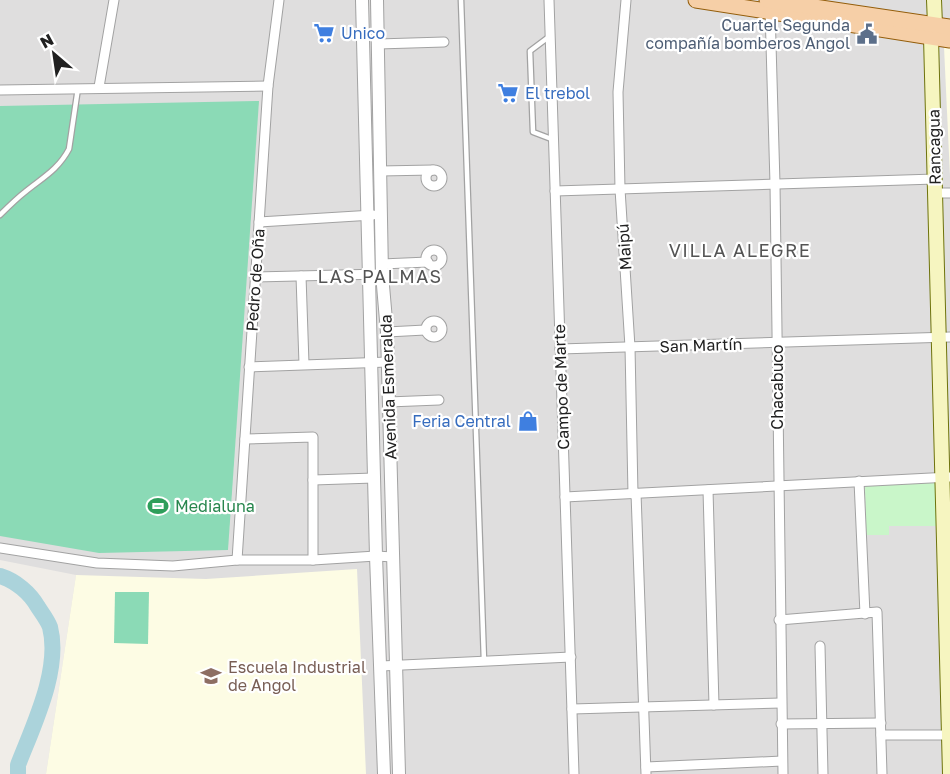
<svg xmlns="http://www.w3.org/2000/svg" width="950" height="774" font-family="'Golos Text',sans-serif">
  <rect width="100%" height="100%" fill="#f0ede8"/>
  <polygon fill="#dfdede" points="0,0 950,0 950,774 46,774 76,575 0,560"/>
  <g fill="#fdfce4">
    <polygon points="944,47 950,47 950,176"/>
    <polygon points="357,569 366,774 46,774 76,575 206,579"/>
  </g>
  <polygon fill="#c9f6c9" points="942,479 943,526 889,526 889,535 866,535 865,484"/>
  <g fill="#8bdab6">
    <polygon points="259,101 228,550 99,553 0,536 0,106"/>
    <polygon points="115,592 149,592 148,644 114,643"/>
  </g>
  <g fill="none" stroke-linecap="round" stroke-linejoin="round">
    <path stroke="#abd3db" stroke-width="16" d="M0,576C16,581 30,593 38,607C42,613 48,621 50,627C61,670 33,726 18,765V774"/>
    <g stroke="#a2a2a2" stroke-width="7">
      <g id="service">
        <polyline points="461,0 484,661"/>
        <polyline points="550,36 530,51 533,132 554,140"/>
        <path d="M0,215C8,207 16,199 25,192C42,178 58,170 69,149L78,88"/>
      </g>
    </g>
    <g stroke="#a2a2a2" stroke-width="11">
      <g id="minor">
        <polyline points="549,0 574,774"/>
        <polyline points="626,0 618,92 620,189 630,347 633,494"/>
        <polyline points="770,9 775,184 783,774"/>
        <polyline points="378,44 444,42"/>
        <polyline points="99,87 114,0"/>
        <polyline points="0,90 268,86"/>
        <circle cx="434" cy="178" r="8"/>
        <polyline points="380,171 433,170"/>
        <polyline points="555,191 935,179"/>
        <polyline points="935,193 950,193"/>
        <polyline points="259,222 373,215"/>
        <circle cx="434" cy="258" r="8"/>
        <polyline points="382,264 428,262"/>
        <polyline points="301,276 304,364"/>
        <polyline points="255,277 382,274"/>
        <circle cx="434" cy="329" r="8"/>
        <polyline points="387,332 425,330"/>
        <polyline points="560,349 950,337"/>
        <polyline points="249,367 388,362"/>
        <polyline points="388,402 439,400"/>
        <polyline points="245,439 313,437 313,560"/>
        <polyline points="313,480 374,478"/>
        <polyline points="859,481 865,614"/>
        <polyline points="708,490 714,705"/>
        <polyline points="636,493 646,774"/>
        <polyline points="565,497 950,477"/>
        <polyline points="0,548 97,563 173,566 237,560 313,560 376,556 393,557"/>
        <polyline points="237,560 268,86 279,0"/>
        <polyline points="779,620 877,612 882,774"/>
        <polyline points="820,646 823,774"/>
        <polyline points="381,666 571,657"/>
        <polyline points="572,709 781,703"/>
        <polyline points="781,724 881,723"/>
        <polyline points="881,735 949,735"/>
        <polyline points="646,767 782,761"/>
      </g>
    </g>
    <g stroke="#a2a2a2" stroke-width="14">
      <g id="tertiary">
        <polyline points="362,0 376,556 384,774"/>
        <polyline points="377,0 382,274 387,332 399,774"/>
      </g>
    </g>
    <g stroke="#6e730c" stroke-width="16">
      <polyline id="secondary" points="934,0 935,24 931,37 950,774"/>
    </g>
    <g stroke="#935d0a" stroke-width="17">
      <g id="primary">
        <polyline points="696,0 950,40"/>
        <polyline points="767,0 950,27"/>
      </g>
    </g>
    <use href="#service" stroke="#fff" stroke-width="4.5"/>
    <use href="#minor" stroke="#fff" stroke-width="9"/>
    <use href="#tertiary" stroke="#fff" stroke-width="12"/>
    <use href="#secondary" stroke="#f6f5c0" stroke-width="14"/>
    <use href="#primary" stroke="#f6cfa7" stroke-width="15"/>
  </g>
  <defs>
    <g id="supermarket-bare" transform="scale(1.62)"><path d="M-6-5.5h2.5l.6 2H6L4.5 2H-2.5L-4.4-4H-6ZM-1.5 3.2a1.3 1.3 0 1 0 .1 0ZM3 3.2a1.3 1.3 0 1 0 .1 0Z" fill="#3f7fe0" stroke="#fff" stroke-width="2.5" paint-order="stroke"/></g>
    <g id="civic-bare" transform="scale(1.62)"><path d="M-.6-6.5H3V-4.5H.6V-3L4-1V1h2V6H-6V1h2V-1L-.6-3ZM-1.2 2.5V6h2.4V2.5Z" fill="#5c6f8a" stroke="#fff" stroke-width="2.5" paint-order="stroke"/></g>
    <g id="shop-bare" transform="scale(1.62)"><path d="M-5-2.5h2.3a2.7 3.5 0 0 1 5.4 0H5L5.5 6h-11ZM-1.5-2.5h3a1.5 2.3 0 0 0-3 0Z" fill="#3f7fe0" stroke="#fff" stroke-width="2.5" paint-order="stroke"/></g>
    <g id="stadium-bare" transform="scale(1.62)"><path d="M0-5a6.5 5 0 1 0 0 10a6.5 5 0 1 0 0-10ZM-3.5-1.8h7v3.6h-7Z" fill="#2e9e5b" stroke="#fff" stroke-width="2.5" paint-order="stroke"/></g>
    <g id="school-bare" transform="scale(1.62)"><path d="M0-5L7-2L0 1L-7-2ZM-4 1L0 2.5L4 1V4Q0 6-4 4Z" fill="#8d6e63" stroke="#fff" stroke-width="2.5" paint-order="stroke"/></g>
  </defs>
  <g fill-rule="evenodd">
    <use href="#supermarket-bare" x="324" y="33"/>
    <use href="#civic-bare" x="867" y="34"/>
    <use href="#supermarket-bare" x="508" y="93"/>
    <use href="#shop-bare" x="528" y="421"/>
    <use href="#stadium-bare" x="158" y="506"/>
    <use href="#school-bare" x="211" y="676"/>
  </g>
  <g text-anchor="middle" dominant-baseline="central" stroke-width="4.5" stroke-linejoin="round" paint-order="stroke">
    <g font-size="16" fill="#4e5e75" stroke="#fff" text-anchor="end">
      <text x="850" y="25">Cuartel Segunda<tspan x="850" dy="18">compañía bomberos Angol</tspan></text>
    </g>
    <g font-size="16" fill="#366cbe" stroke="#fff" text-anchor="start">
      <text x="341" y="33">Unico</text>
      <text x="525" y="93">El trebol</text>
      <text x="511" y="421" text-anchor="end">Feria Central</text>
    </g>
    <g font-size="16" fill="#212121" stroke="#fff">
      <text transform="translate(934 147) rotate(-91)">Rancagua</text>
      <text transform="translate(624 247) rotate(-94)">Maipú</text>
      <text transform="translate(255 280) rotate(-86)">Pedro de Oña</text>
      <text transform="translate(701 345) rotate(-2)">San Martín</text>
      <text transform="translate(388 387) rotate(-92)">Avenida Esmeralda</text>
      <text transform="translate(561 387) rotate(-92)">Campo de Marte</text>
      <text transform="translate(777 387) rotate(-90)">Chacabuco</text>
    </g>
    <g font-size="16" fill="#27864d" stroke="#fff" text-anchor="start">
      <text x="175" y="506">Medialuna</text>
    </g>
    <g font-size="16" fill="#785e54" stroke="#fff" text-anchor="start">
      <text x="228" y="667">Escuela Industrial<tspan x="228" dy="18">de Angol</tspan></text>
    </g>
    <g font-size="18" letter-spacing="1.5" fill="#545454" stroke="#fff">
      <text x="740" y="250">VILLA ALEGRE</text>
      <text x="380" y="276">LAS PALMAS</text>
    </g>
  </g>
  <g transform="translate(54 54) rotate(331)" stroke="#ffffff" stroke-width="4.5" paint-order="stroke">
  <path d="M0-4.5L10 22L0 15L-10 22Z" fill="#212121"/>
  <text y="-9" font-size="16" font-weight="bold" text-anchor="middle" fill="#212121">N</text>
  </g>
</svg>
